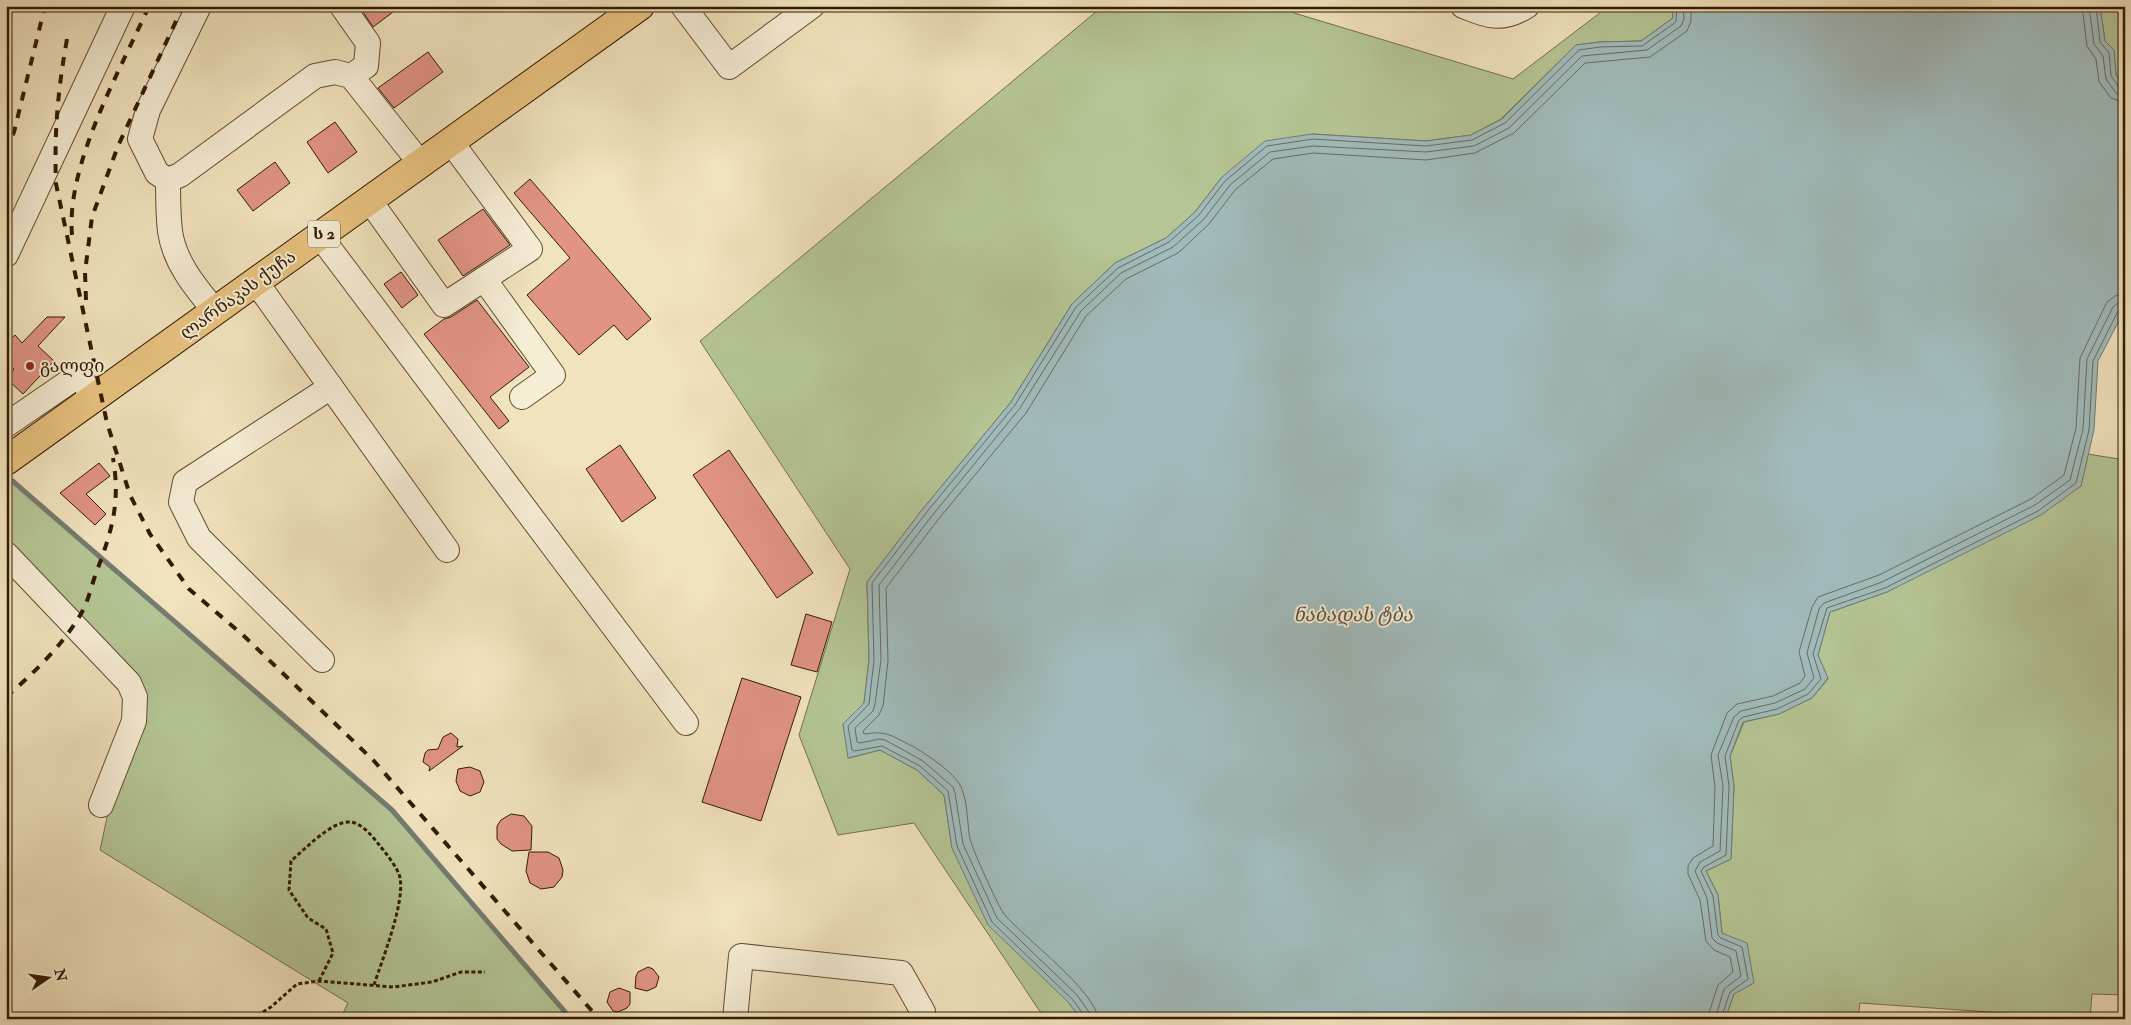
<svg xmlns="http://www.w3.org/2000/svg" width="2131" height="1025" font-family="'IM FELL Double Pica','Noto Serif Georgian',serif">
  <rect width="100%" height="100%" fill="#f1e3be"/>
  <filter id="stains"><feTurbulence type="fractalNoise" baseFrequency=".004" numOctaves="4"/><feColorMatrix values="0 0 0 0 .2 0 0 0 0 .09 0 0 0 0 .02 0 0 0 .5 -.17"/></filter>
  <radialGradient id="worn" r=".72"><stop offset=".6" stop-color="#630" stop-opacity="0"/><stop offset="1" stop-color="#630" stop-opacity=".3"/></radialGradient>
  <g fill="#b5c595" stroke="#74704a">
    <polygon points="1103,6 1271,6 1513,79 1609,6 1672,6 1673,18 1641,41 1600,42 1576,45 1501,119 1471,135 1426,141 1312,134 1222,177 1195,212 1166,238 1115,263 1072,304 1011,402 922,510 867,582 869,660 864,703 843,724 849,758 880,750 917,770 944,795 952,848 1081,1019 1045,1019 914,823 838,835 799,735 850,569 700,341"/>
    <polygon points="2100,6 2116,6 2125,33 2125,87 2116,75 2114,50 2105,41"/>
    <polygon points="2088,454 2125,460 2125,995 2092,994 2090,1019 1860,1003 1858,1019 1725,1019 1734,994 1722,933 1718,895 1706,871 1731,859 1734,786 1730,756 1744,722 1779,714 1812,698 1828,679 1818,655 1830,612 1887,592 2081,486"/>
    <polygon points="6,479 14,482 34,499 392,810 571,1019 340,1019 348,1003 100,850 132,701 6,562"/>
  </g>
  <polygon fill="#a0bbbc" stroke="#747b71" points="1672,6 2100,6 2105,41 2114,50 2116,75 2125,87 2125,309 2098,361 2094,430 2081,486 2041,515 1887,592 1830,612 1818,655 1828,678 1812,698 1779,714 1743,722 1730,756 1734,786 1731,859 1706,871 1718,895 1722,933 1747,943 1754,983 1734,994 1725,1019 1081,1019 1069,1003 988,925 952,848 944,795 917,770 880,750 848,758 843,724 864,703 869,660 867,582 922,510 1011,402 1072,304 1115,263 1166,238 1195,212 1222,177 1265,141 1312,134 1426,141 1471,135 1502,119 1576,45 1600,42 1641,41 1673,18"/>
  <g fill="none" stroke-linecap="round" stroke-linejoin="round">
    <g stroke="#6a6b5e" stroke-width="1">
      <polyline points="2082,6 2087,46 2096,59 2099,82 2111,98 2125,103"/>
      <polyline points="2089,6 2094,44 2103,56 2106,79 2116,93 2125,95"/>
      <polyline points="2096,6 2100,42 2109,53 2111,76 2119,87 2125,89"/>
      <polyline points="1084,1019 1083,1014 1073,1000 992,922 957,846 948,791 920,766 882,746 855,751 852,750 848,726 869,704 874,660 872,583 926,513 1015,405 1076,307 1118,268 1169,242 1199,215 1225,181 1267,146 1313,139 1426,146 1472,140 1505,123 1579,50 1600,47 1642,46 1676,22 1677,6"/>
      <polyline points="1091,1019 1089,1012 1077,995 997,918 963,844 955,793 953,787 923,761 885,740 879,739 860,743 857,742 855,728 873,711 875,704 881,660 879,585 931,517 1020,408 1081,311 1121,273 1173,247 1204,219 1230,185 1270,152 1313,146 1426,152 1474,146 1509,128 1582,56 1647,50 1681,26 1684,19 1683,6"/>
      <path d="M1098,1019C1097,992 1024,938 1005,915C999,909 972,848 970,839C967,823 968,802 961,787C955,773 925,753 912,746C894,737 886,730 866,734L863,733L864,730L879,715L883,706L888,661L886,588L937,521L1026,413L1086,316L1126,279L1178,253L1209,224L1235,190L1273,159L1313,153L1426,160L1475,153L1514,133L1585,63L1650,57L1687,31L1691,21V6"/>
      <polyline points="1707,1019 1718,985 1733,972 1730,957 1714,950 1706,941 1700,900 1688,874 1688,866 1693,858 1713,846 1715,787 1711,755 1727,713 1737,704 1773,696 1800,683 1805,676 1799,652 1812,607 1818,597 1879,575 2031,499 2064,475 2076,428 2080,358 2107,302 2115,296 2125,294"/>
      <polyline points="1715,1019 1724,989 1741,976 1736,951 1717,943 1712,938 1707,898 1695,871 1700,862 1720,851 1723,786 1718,755 1734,717 1741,711 1775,703 1805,689 1814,678 1807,653 1819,609 1824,603 1882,582 2035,505 2070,480 2083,429 2087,359 2113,307 2118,303 2125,302"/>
      <polyline points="1721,1019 1730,992 1748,979 1742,947 1721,938 1718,935 1713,896 1701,871 1704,867 1726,855 1729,786 1725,756 1739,720 1743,717 1777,709 1808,694 1821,679 1813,654 1827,608 1885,588 2038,511 2076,483 2089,430 2093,361 2118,311 2125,308"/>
    </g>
    <polyline stroke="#747b71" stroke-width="5" points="9,478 392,810 571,1019"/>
  </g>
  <g fill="#e19386" stroke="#331b00">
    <polygon points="359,6 401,6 373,27"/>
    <polygon points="428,52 443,72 394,108 378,88"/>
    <polygon points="335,122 357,152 328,173 307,142"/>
    <polygon points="275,162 290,183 253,211 237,190"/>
    <polygon points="530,179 651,319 627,340 614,325 579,355 527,295 570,258 514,193"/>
    <polygon points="483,209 510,245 463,276 438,240"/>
    <polygon points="401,272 418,295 402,308 384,284"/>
    <polygon points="477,300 529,367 490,397 509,421 499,429 424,334 444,319 451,317"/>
    <polygon points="47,317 65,317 38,346 54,361 23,394 6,378 14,369 6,362 6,344 15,335 22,343"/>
    <polygon points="620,445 656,498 622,522 586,469"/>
    <polygon points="729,450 813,573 777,598 693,475"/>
    <polygon points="99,463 110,476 86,494 106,514 95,525 60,493"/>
    <polygon points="806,614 832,622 817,672 791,665"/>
    <polygon points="742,678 801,697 761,821 702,802"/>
    <polygon points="451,733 458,739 457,747 463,746 429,771 430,767 423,762 425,753 428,750 438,749 443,737"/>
    <polygon points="470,767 480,771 484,782 480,792 470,796 460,791 456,781 458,769"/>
    <polygon points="511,814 524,816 532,826 531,850 512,851 501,844 497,839 497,826 501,820"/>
    <polygon points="529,852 548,852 559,858 563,870 562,877 554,887 541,889 530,883 526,871"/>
    <polygon points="648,967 653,969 659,977 656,987 647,991 635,988 636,976 638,972"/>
    <polygon points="619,988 630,992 630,1004 627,1008 618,1012 613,1011 607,1002 610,992"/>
  </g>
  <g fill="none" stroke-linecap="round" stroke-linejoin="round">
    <g stroke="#624d30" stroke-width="26">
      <g id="minor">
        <polyline points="199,6 148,110 140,139 157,173 168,180 180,175 315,76 335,72 351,76 421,164"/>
        <polyline points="342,6 368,43 366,66 351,76"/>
        <polyline points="683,6 729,67 812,6"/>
        <path d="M1463,6C1489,16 1501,22 1527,6"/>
        <polyline points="451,142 530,249 484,279 553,375 522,397"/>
        <path d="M168,180C168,197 168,214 170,231C174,262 196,288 215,311"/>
        <polyline points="370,201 444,305 484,279"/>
        <polyline points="320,236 686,723"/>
        <polyline points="6,255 123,6"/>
        <polyline points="256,282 447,550"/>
        <polyline points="6,425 79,375 94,398"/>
        <polyline points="6,554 129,683 135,697 134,721 101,805"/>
        <polyline points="322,660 199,538 181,502 185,482 331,387"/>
        <polyline points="735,1019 741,956 901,973 923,1012 922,1019"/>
      </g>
    </g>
    <g stroke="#331b00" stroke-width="30">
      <polyline id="highway" points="6,461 640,6"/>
    </g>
    <g stroke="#331b00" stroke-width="3" stroke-dasharray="4 2.5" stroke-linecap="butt">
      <path d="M319,981L333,953L326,929L308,918L289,890L291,861C304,850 332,820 351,822C363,824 373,837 380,846C386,853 399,870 400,878C405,903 382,960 374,985"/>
      <polyline points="252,1019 271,1007 297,984 319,981 393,987 432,982 461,972 485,972"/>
    </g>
    <use href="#minor" stroke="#f6edd5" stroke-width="24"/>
    <use href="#highway" stroke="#e8c27f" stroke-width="28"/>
    <g stroke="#331b00" stroke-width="4" stroke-dasharray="9 9" stroke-linecap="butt">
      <path d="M67,39C58,89 54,132 56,184L107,423L130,495L150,534L189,589L244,636L374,761L599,1019"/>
      <polyline points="6,152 14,132 45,6"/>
      <path d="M72,235C66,164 120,71 149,6"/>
      <polyline points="86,300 85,272 92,217 118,146 183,6"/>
      <path d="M6,697C33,674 64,644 82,612C88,601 91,588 95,576C111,533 121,505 113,458"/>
    </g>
  </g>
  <circle fill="#8f2418" stroke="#f6edd5" stroke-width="2" cx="30" cy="366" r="5"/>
  <g text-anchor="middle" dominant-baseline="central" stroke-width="4" stroke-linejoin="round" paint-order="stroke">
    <rect fill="#f6edd5" stroke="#6e5a40" stroke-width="1" x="308" y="220.5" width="32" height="27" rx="4"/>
    <g font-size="16" font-weight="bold" fill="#331b00">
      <text x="324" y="234">ს 2</text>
    </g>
    <g font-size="18" fill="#331b00" stroke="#f6edd5">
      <text transform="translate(238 295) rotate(-36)">ლარნაკას ქუჩა</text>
    </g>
    <g font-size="18" fill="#331b00" stroke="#f6edd5" text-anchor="start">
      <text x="40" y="366">გალფი</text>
    </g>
    <g font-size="19" font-style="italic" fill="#595342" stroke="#f6edd5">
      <text x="1353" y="615">ნაბადას ტბა</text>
    </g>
  </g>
  <rect width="2131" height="1025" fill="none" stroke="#f1e3be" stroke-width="25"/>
  <rect x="8" y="8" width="2116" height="1010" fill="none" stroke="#331b00" stroke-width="2.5"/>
  <rect x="12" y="12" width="2106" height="1000" fill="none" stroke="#331b00"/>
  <g transform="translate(48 978) rotate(77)" stroke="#f6edd5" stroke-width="4" paint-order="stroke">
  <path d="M0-4L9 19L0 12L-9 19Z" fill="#331b00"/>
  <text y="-8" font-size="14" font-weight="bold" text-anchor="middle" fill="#331b00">N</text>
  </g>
  <rect width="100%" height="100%" filter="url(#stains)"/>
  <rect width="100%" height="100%" fill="url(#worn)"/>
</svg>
